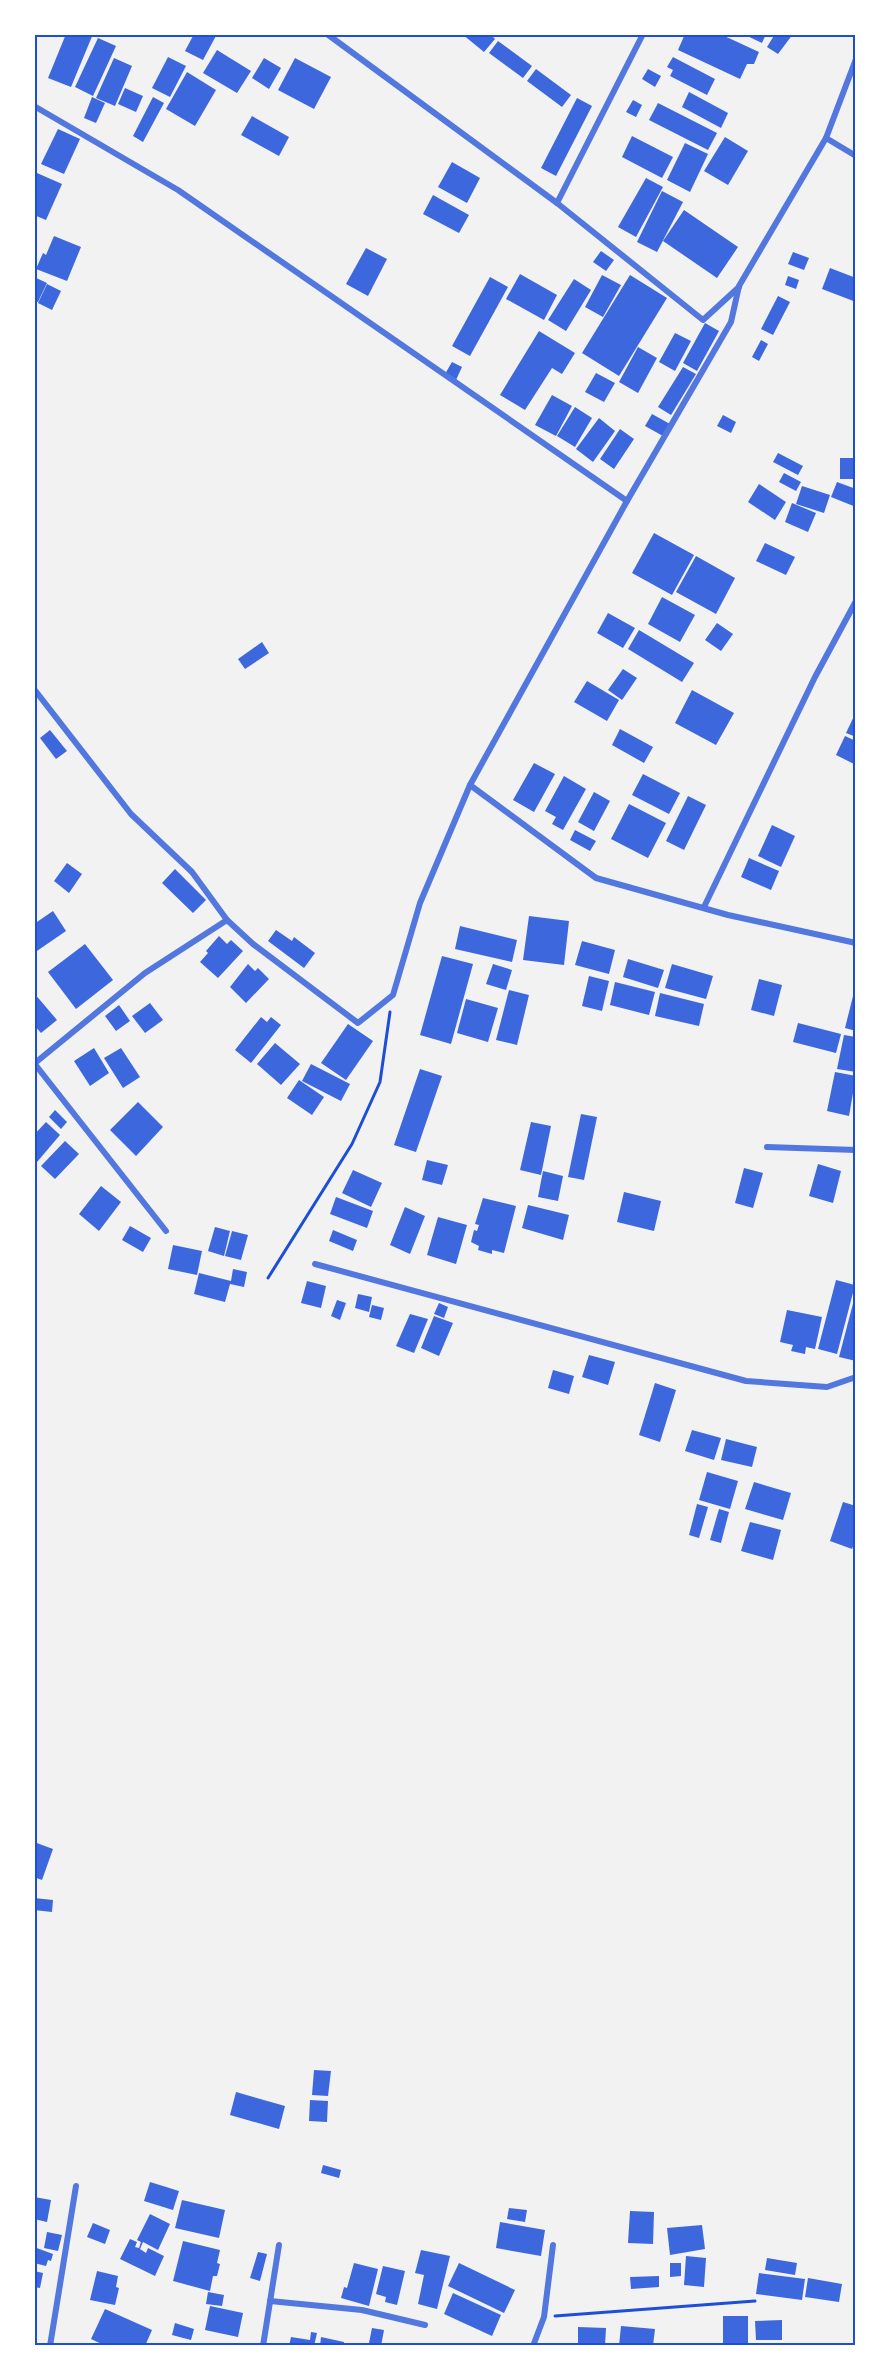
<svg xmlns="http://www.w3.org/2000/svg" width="890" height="2380" font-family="'Archivo Narrow',sans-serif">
  <rect width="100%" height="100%" fill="#f2f2f2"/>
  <g fill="#3d67dc">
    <polygon points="66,34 93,34 71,87 48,78"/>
    <polygon points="194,34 217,34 203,60 185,51"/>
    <polygon points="462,34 490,34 495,39 484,52"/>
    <polygon points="685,34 720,34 759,52 754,64 747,64 740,79 678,50"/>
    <polygon points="743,34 766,34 762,43"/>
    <polygon points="775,34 793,34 778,54 767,47"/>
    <polygon points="98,38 116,46 93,96 75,87"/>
    <polygon points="498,41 532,66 523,78 489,53"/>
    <polygon points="217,50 251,71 237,93 203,73"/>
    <polygon points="168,57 186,66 170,97 152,88"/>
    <polygon points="673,57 715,79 707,95 670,76 673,70 667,67"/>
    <polygon points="114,58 132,66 115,106 96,98"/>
    <polygon points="264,58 281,68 269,89 252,78"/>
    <polygon points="295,58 331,77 314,109 278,90"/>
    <polygon points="536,69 571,95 562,107 527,81"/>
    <polygon points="648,69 661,76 655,87 642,79"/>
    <polygon points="187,72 216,90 195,126 166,109"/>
    <polygon points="125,88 143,96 136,112 118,104"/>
    <polygon points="689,92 728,113 721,128 682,107"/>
    <polygon points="92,97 105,103 96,123 84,118"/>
    <polygon points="153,97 164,103 143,142 133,136"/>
    <polygon points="577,98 592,106 556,176 541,168"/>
    <polygon points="633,100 642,105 636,117 626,112"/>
    <polygon points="658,103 717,133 708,150 649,120"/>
    <polygon points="252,116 289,137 279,156 241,135"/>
    <polygon points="58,129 80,139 64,174 41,164"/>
    <polygon points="632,136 673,157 662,178 622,157"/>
    <polygon points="725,137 748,151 728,185 704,171"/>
    <polygon points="685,143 708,154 690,192 667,180"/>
    <polygon points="452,162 480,178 467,203 438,187"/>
    <polygon points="37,173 62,184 46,220 34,215 34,180"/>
    <polygon points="646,178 663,187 636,237 618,227"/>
    <polygon points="662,191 683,202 657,252 637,242"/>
    <polygon points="433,195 469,215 459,233 423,214"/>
    <polygon points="684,210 738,247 717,278 663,241"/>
    <polygon points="54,236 81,247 67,281 36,269 43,253 46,255"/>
    <polygon points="366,248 387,259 368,296 346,284"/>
    <polygon points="601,251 614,260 606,271 593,262"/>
    <polygon points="793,252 809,258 804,270 788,264"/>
    <polygon points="830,268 856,278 856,302 822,289"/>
    <polygon points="520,274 557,295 544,320 506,299"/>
    <polygon points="602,275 621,285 603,317 585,307"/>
    <polygon points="630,275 667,298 619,376 582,353"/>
    <polygon points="788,276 799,280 796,289 785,285"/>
    <polygon points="34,277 47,283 38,302 34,301"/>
    <polygon points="490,277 508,287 470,356 452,346"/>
    <polygon points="574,279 591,290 566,331 548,320"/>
    <polygon points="47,284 61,291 52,310 38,303"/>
    <polygon points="778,296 790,302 773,335 761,329"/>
    <polygon points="705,323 719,331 697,371 683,363"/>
    <polygon points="539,331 575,353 562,374 552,368 525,410 500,395"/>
    <polygon points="675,333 691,341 675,371 659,362"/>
    <polygon points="761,340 768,344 759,361 752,357"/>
    <polygon points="638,347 657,358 638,393 619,382"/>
    <polygon points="452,362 462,367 456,380 445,374"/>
    <polygon points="683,367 696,374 671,415 658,407"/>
    <polygon points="596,373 615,383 604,402 585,392"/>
    <polygon points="552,395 572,406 556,436 535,425"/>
    <polygon points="575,407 592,418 575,447 557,436"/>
    <polygon points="652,414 670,424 663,436 645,426"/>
    <polygon points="723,415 736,422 731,433 717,426"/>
    <polygon points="599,418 615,431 593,462 576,449"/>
    <polygon points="620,429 634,439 614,469 600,459"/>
    <polygon points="778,453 803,466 798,475 773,462"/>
    <rect x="840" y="458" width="16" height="21"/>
    <polygon points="784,473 801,482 796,491 779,482"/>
    <polygon points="837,482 856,489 856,507 831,497"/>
    <polygon points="759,484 786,502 775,520 748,502"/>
    <polygon points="802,486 830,495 824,513 796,504"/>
    <polygon points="792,503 816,513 808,532 785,522"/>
    <polygon points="654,533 694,555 672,595 632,573"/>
    <polygon points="765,543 795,557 786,575 756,561"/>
    <polygon points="696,556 735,578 716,614 676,592"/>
    <polygon points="662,597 695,615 680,642 648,624"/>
    <polygon points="608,613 635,628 623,648 597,633"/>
    <polygon points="717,623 733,634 721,651 705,640"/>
    <polygon points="639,630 694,663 682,682 628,649"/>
    <polygon points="262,642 269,653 245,669 238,659"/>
    <polygon points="623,669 637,678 622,700 608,690"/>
    <polygon points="587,681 619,700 607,721 574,702"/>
    <polygon points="692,690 734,713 716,745 675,723"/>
    <polygon points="856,712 856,737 846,733"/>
    <polygon points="620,729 653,747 644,763 612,745"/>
    <polygon points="50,730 67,751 56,759 40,738"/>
    <polygon points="845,736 856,741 856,765 836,755"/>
    <polygon points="534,763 555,774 534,812 513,800"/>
    <polygon points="643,774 680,793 669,814 632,795"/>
    <polygon points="564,776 586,789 563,830 552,824 556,817 545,811"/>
    <polygon points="594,792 610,801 594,831 578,822"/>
    <polygon points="688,796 706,805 684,850 666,841"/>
    <polygon points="629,804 666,823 648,858 611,839"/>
    <polygon points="772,825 795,836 781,867 758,856"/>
    <polygon points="575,830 596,841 590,851 570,840"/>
    <polygon points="749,858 779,871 771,890 741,877"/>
    <polygon points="67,863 82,874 69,893 54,881"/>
    <polygon points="175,869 206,900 193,913 162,883"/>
    <polygon points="53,911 66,931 34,953 34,924"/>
    <polygon points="529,916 569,921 564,965 523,960"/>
    <polygon points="460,926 517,940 512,962 455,949"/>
    <polygon points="276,930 292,941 294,937 315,953 304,968 268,941"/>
    <polygon points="219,936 227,944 231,940 243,951 218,978 200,962 208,953 206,951"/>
    <polygon points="582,941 615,950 609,974 575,965"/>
    <polygon points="85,944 113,980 76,1009 48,972"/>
    <polygon points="442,956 473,964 451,1044 420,1035"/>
    <polygon points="628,959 664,970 658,988 623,977"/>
    <polygon points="248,964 255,971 258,968 269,979 246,1003 230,987"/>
    <polygon points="493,964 512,970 506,990 486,984"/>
    <polygon points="672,964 713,976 706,999 665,988"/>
    <polygon points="589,976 609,981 602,1011 582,1006"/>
    <polygon points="759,979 782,985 774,1016 751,1010"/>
    <polygon points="615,982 655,992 649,1015 610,1005"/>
    <polygon points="855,988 856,988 856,1031 845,1028"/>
    <polygon points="509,990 529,995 517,1045 496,1040"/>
    <polygon points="34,993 57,1020 41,1033 34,1025"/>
    <polygon points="660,993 704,1004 699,1026 655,1016"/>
    <polygon points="466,999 498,1008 488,1042 457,1033"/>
    <polygon points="150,1003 163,1020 145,1033 132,1016"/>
    <polygon points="119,1005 130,1021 116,1031 105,1016"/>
    <polygon points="261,1017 267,1022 271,1017 281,1025 251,1063 235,1050"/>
    <polygon points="798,1023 841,1034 836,1053 793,1042"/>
    <polygon points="348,1024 373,1041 346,1080 321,1063"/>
    <polygon points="844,1035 856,1037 856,1072 837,1069"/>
    <polygon points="275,1043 300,1064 281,1085 257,1064"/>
    <polygon points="94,1048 109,1073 90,1086 74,1061"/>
    <polygon points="121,1048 140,1077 123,1088 104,1058"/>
    <polygon points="311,1064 350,1084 341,1101 302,1081"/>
    <polygon points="420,1069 442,1076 416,1152 394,1145"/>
    <polygon points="835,1072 856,1076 849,1116 827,1111"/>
    <polygon points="299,1080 324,1097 312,1115 287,1098"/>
    <polygon points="138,1102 163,1127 136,1156 110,1130"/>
    <polygon points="55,1110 67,1122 61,1129 49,1117"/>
    <polygon points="581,1114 597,1117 584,1180 568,1177"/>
    <polygon points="46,1122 60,1135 37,1162 34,1160 34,1135"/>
    <polygon points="531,1122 551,1126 541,1175 520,1170"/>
    <polygon points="65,1141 79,1154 55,1179 41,1166"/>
    <polygon points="427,1160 448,1165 442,1185 422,1180"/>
    <polygon points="818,1164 841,1171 833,1203 809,1196"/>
    <polygon points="744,1168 763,1173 753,1208 735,1203"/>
    <polygon points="353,1170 382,1183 371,1207 342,1193"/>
    <polygon points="543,1171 563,1176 558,1201 538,1197"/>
    <polygon points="101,1186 121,1202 99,1231 79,1214"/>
    <polygon points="624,1192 661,1201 654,1231 617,1222"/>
    <polygon points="336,1197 373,1211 367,1228 330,1214"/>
    <polygon points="483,1198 516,1206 504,1253 492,1250 492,1254 478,1250 479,1246 471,1242 474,1230 477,1231 479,1225 475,1224"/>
    <polygon points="528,1205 569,1215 563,1240 522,1228"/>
    <polygon points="405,1207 425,1216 410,1254 390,1245"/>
    <polygon points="438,1217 467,1225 456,1264 427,1255"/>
    <polygon points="130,1226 151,1238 143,1252 122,1240"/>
    <polygon points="215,1227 230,1231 224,1256 208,1251"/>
    <polygon points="333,1230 357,1240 353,1251 329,1241"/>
    <polygon points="232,1231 248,1235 241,1260 225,1256"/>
    <polygon points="173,1245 202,1251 197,1275 168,1269"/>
    <polygon points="233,1269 247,1272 244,1287 230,1284 225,1302 194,1294 199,1273 231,1281"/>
    <polygon points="836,1280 855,1285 837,1354 818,1349"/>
    <polygon points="307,1281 326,1286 321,1308 301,1303"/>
    <polygon points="358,1294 372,1297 369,1312 355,1308"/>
    <polygon points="855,1296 856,1296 856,1361 839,1357"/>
    <polygon points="337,1300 346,1303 340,1320 331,1316"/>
    <polygon points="439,1303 448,1307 444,1318 434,1314"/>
    <polygon points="372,1305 384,1308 381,1320 369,1317"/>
    <polygon points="787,1310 822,1317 815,1349 806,1347 805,1354 791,1351 793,1345 780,1342"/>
    <polygon points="410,1314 428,1319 414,1353 396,1346"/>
    <polygon points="434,1316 453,1323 439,1356 421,1348"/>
    <polygon points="589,1355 615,1362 608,1385 582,1377"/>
    <polygon points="553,1370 574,1376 569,1394 548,1388"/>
    <polygon points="655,1383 676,1390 660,1442 639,1435"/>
    <polygon points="692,1430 721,1438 714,1460 685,1451"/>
    <polygon points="726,1439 757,1447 752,1467 721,1460"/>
    <polygon points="707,1472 738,1481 730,1509 699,1500"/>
    <polygon points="754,1482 791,1493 783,1520 745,1509"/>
    <polygon points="843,1502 856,1506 856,1539 852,1549 830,1541"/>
    <polygon points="697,1504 708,1507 699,1538 689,1535"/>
    <polygon points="719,1509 729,1512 721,1543 710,1540"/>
    <polygon points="750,1522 781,1530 773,1560 741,1551"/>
    <polygon points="34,1842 53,1849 42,1880 34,1877"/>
    <polygon points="34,1898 53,1900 52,1912 34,1910"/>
    <polygon points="314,2070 331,2071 328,2096 312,2095"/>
    <polygon points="236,2092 285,2106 279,2129 230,2115"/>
    <polygon points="310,2100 328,2101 327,2122 309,2121"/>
    <polygon points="323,2165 341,2170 339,2178 321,2173"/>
    <polygon points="150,2182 179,2191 173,2210 144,2201"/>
    <polygon points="34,2197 51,2200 47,2222 34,2219"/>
    <polygon points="182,2200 225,2210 219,2238 175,2228"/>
    <polygon points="509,2208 527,2210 525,2222 507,2219"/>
    <polygon points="630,2211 654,2212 653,2244 628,2243"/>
    <polygon points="150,2214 170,2224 158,2250 143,2242 140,2249 146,2253 148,2248 164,2256 155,2276 120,2259 130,2239 137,2242 135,2247 139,2248 141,2242 137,2240"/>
    <polygon points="500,2222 545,2230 541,2256 496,2248"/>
    <polygon points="93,2223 110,2230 105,2244 87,2237"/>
    <polygon points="702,2225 705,2249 670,2255 667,2228"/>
    <polygon points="47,2232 62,2235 58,2251 44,2248"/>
    <polygon points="183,2241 220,2250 217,2263 220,2264 217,2276 213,2276 210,2291 173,2281"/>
    <polygon points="34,2247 53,2254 51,2261 48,2260 46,2266 34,2263"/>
    <polygon points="421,2250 450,2256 437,2309 418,2304 424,2275 415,2273"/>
    <polygon points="258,2252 267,2254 260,2281 250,2278"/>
    <polygon points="686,2256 706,2258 704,2287 684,2285"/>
    <polygon points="767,2258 797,2263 795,2275 765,2270"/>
    <polygon points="354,2263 378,2269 369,2306 341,2298 344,2287 347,2288"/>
    <polygon points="459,2263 515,2290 504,2313 448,2286"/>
    <polygon points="670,2263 681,2263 681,2276 670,2277"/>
    <polygon points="383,2266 405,2271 397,2305 385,2302 386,2297 376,2294"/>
    <polygon points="34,2271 43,2273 40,2288 34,2287"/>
    <polygon points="97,2271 118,2276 116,2287 119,2288 115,2305 90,2300"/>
    <polygon points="759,2273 805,2279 802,2300 756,2294"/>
    <polygon points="659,2276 659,2287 631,2289 630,2277"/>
    <polygon points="808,2278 842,2284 839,2302 805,2297"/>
    <polygon points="208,2292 224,2295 222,2306 206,2304"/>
    <polygon points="453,2293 501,2315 492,2336 444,2314"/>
    <polygon points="210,2306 243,2313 238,2337 205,2330"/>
    <polygon points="105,2309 152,2330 145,2346 106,2346 91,2339"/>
    <rect x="723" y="2316" width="25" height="30"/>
    <polygon points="782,2320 782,2340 756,2340 755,2321"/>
    <polygon points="175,2323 194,2329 191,2340 172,2335"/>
    <polygon points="621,2326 655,2329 653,2346 619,2346"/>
    <polygon points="578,2327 606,2328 605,2346 578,2346"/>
    <polygon points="372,2328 384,2330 381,2346 369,2343"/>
    <polygon points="311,2332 317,2333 314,2346 289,2346 291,2337 310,2340"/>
    <polygon points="321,2337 344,2342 344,2346 320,2346"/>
  </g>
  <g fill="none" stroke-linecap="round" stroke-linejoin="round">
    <g stroke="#1d4ed8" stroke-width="3">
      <polyline points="268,1278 352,1144 380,1082 390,1012"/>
      <polyline points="555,2316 755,2301"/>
    </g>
    <g stroke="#5277de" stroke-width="6">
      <polyline points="327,34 557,203 703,320 739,287"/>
      <polyline points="34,106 178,190 627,501"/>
      <polyline points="826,138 856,156"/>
      <polyline points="557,203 643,34"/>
      <polyline points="34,689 131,814 192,872 227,920 253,944 358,1023 393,995 420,903 470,785 627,501 731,322 739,286 826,138 856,59"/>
      <polyline points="470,785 596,878 728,915 856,943"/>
      <polyline points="704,907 815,677 856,601"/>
      <polyline points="34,1063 166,1231"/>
      <polyline points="35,1063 145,973 227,920"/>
      <polyline points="767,1147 856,1150"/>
      <polyline points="315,1264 746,1381 827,1387 856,1377"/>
      <polyline points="270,2301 362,2310 425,2325"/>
      <polyline points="50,2346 76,2186"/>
      <polyline points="263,2346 279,2245"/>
      <polyline points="533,2346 544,2317 553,2245"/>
    </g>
  </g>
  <rect width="890" height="2380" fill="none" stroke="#ffffff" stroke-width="72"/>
  <rect x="36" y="36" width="818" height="2308" fill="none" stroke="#1d4ed8" stroke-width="2"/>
</svg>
